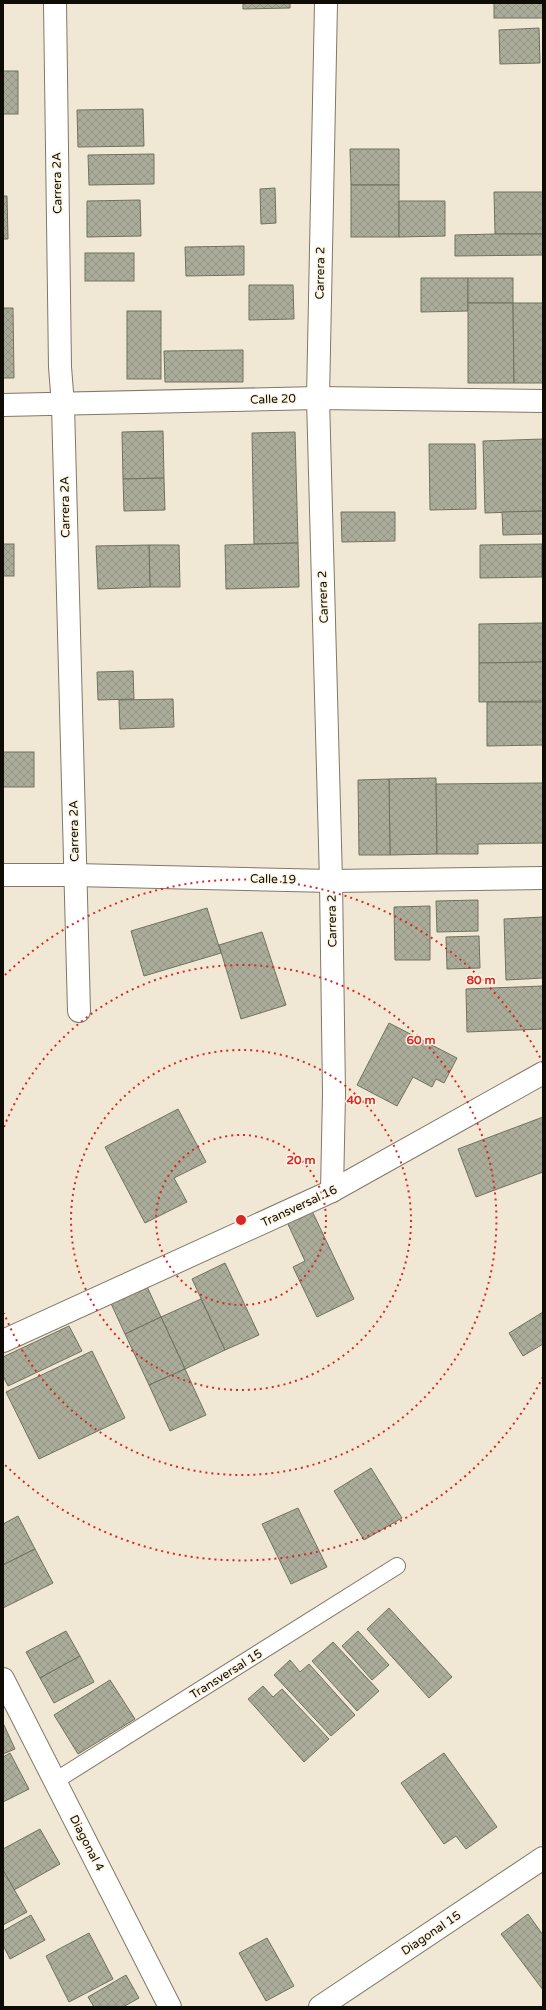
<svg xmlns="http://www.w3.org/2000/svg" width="546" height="2010" font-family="'Varela Round',sans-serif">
  <defs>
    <pattern id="building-cross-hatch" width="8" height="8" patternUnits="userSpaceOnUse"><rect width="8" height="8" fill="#abad9a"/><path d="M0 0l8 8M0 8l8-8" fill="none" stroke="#929483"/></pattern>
  </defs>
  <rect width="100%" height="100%" fill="#f0e8d4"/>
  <g fill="url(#building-cross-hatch)" stroke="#707260">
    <polygon points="243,3 290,3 290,8 243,9"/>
    <rect x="494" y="3" width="49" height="15"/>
    <polygon points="539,28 540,63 500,64 499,30"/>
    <rect x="3" y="71" width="15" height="43"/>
    <polygon points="143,109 144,146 78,147 77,110"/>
    <polygon points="350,149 399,149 399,185 351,185"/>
    <polygon points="154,154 154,184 89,185 88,155"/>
    <rect x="351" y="185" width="48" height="52"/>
    <polygon points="275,188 276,223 261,224 260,189"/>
    <polygon points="494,192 543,192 543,234 495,234"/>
    <polygon points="3,196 7,196 8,239 3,239"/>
    <polygon points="140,200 141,236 87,237 87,201"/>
    <polygon points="399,201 445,201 445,236 399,237"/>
    <polygon points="495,234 543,234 543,255 455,256 455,235"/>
    <polygon points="244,246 244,275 186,276 185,247"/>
    <rect x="85" y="253" width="49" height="28"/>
    <polygon points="421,278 468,278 468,311 421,312"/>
    <rect x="468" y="278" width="45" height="25"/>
    <polygon points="249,285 293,285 294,319 249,320"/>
    <polygon points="468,303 513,303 514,383 468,383"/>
    <polygon points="513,303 543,303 543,383 514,383"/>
    <polygon points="3,308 13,308 14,378 3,378"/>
    <rect x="127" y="311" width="34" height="68"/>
    <polygon points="243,350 243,382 165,382 164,351"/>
    <polygon points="163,431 164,478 123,479 122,432"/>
    <polygon points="295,432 298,543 254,544 252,433"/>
    <polygon points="543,439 543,511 485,513 483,441"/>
    <polygon points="429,444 475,444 476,509 430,510"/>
    <polygon points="164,478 165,510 124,511 123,479"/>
    <polygon points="543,511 543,534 503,535 502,512"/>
    <polygon points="341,512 395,512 395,541 342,542"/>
    <polygon points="298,543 299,587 226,589 225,545"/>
    <rect x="3" y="544" width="11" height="32"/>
    <polygon points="542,544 542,577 480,578 480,545"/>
    <polygon points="149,545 179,545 180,587 150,587"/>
    <polygon points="149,545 150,587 98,589 96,546"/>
    <polygon points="543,623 543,662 479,663 479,624"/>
    <polygon points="543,662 543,701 479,702 479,663"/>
    <polygon points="133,671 134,699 98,700 97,672"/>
    <polygon points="173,699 174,727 120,729 119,700"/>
    <polygon points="487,702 543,702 543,745 487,746"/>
    <rect x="3" y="752" width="31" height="35"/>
    <polygon points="436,778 437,854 390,855 389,779"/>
    <polygon points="389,779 390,855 359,855 358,780"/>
    <polygon points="543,783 543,843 478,844 478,854 437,854 436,784"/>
    <polygon points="478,900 478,931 437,932 436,901"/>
    <polygon points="430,906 430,960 395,960 394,907"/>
    <polygon points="207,908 221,953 144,976 131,931"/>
    <polygon points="543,917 543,978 506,980 504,919"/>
    <polygon points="262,932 286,1005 241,1019 219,945"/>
    <polygon points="479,936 480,968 447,969 446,937"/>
    <polygon points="543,986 543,1029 467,1032 466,989"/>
    <polygon points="389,1023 457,1058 444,1083 436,1079 432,1087 413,1077 397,1106 357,1085"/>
    <polygon points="178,1109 206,1162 174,1178 187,1202 145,1223 105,1147"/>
    <polygon points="543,1117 543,1172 476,1197 458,1149"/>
    <polygon points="312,1211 354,1299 317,1317 293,1267 305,1261 287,1222"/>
    <polygon points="225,1263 259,1335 225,1350 192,1279"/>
    <polygon points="144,1280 161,1317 125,1334 108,1297"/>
    <polygon points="201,1299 225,1350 185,1369 161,1317"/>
    <polygon points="543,1312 543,1344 523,1356 509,1333"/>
    <polygon points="161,1317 185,1369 149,1385 125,1334"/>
    <polygon points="69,1326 82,1351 8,1386 3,1376 3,1357"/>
    <polygon points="92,1351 125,1418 39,1459 6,1392"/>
    <polygon points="185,1369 206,1415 170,1431 149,1385"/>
    <polygon points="371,1468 402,1518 364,1540 334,1491"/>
    <polygon points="298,1508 327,1567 291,1584 262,1524"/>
    <polygon points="18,1516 35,1549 3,1565 3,1524"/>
    <polygon points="35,1549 53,1583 3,1608 3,1565"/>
    <polygon points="389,1608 452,1677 429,1698 367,1629"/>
    <polygon points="66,1631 80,1656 40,1678 26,1652"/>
    <polygon points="358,1631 389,1665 372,1680 342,1646"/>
    <polygon points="333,1642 379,1691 357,1711 312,1661"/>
    <polygon points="80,1656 94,1682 54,1703 40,1678"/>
    <polygon points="290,1660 300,1672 309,1664 355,1715 331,1736 274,1675"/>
    <polygon points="110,1680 135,1719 78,1754 54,1715"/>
    <polygon points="263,1686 273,1697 282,1689 329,1739 304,1762 248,1699"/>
    <polygon points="3,1723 15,1749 3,1754"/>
    <polygon points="10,1753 29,1789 3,1802 3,1757"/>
    <polygon points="444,1753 497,1827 466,1849 456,1836 444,1844 401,1783"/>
    <polygon points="40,1829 60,1864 14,1890 3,1870 3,1849"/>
    <polygon points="3,1870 27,1912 3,1925"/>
    <polygon points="528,1914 543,1935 543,1990 501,1934"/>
    <polygon points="31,1915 45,1940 10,1959 3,1945 3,1931"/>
    <polygon points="89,1933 113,1979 69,2002 46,1956"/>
    <polygon points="267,1938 294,1986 266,2001 239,1953"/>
    <polygon points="126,1975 139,1998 123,2007 94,2007 88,1997"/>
  </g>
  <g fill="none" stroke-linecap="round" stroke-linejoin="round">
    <g stroke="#807968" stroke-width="18">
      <polyline id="service" points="55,1781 397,1566"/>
    </g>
    <g stroke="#807968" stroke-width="24">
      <g id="minor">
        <polyline points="55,3 60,367 63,405 79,1011"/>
        <polyline points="326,3 318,398 331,881 334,1093 332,1191"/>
        <polyline points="3,405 318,398 543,401"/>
        <polyline points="3,875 75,875 331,881 543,878"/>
        <polyline points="3,1341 332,1191 543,1073"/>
        <polyline points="3,1679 170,2007"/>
        <polyline points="320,2007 543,1858"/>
      </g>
    </g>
    <use href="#service" stroke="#fff" stroke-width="16"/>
    <use href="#minor" stroke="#fff" stroke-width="22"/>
  </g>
  <g fill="none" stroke="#d62828" stroke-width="2" stroke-dasharray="2 4">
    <circle cx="241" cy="1220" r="85"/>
    <circle cx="241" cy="1220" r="170"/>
    <path d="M4 1127A255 255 0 1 1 4 1313"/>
    <path d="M543 1377A340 340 0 0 1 5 1465M5 975A340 340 0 0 1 543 1063"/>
  </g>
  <g text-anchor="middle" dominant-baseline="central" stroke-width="3" stroke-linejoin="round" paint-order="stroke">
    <g font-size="12" fill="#0f0c06" stroke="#fdf5e1">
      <text transform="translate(57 183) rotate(-91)">Carrera 2A</text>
      <text transform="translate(320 273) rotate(-89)">Carrera 2</text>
      <text transform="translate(273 399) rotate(-2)">Calle 20</text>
      <text transform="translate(65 507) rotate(-91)">Carrera 2A</text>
      <text transform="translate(323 597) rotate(-92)">Carrera 2</text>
      <text transform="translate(74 831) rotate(-91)">Carrera 2A</text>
      <text transform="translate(273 879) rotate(1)">Calle 19</text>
      <text transform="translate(332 921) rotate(-91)">Carrera 2</text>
      <text transform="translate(299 1206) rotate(-25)">Transversal 16</text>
      <text transform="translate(226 1674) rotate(-32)">Transversal 15</text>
      <text transform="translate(87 1843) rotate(63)">Diagonal 4</text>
      <text transform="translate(431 1933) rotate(-34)">Diagonal 15</text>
    </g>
  </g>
  <circle cx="241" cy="1220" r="6" fill="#d62828" stroke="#fdf5e1" stroke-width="2"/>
  <g font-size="12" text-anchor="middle" font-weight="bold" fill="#d62828" stroke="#fdf5e1" stroke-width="3" stroke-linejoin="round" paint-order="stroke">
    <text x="481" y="984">80 m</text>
    <text x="421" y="1044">60 m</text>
    <text x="361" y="1104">40 m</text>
    <text x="301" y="1164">20 m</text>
  </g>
  <rect width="546" height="2010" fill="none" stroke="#0f0c06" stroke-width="8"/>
</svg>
